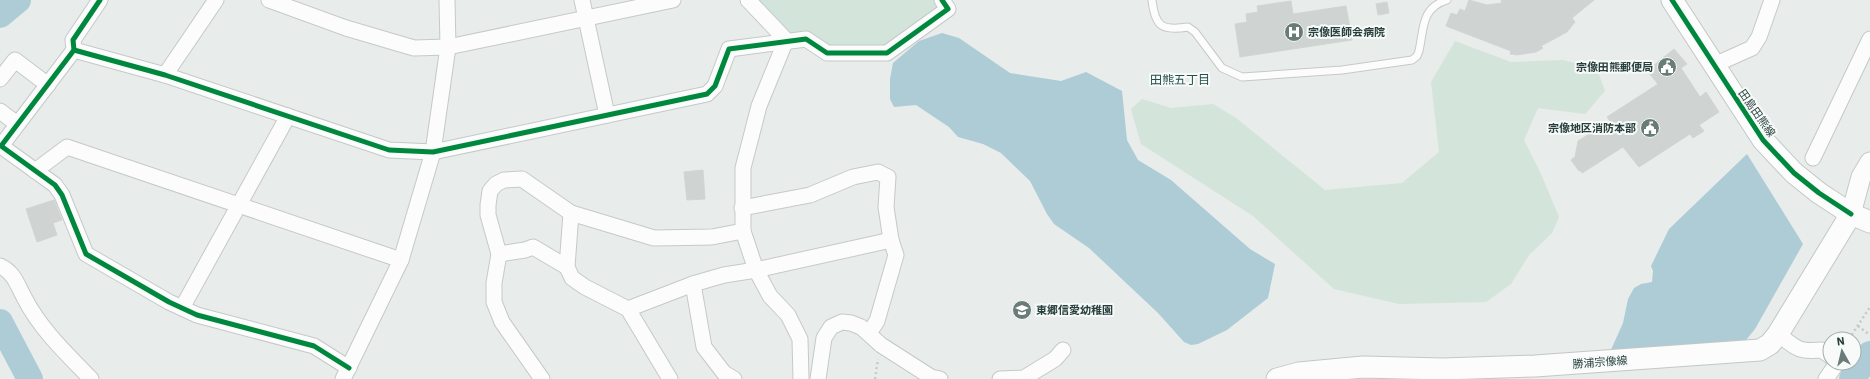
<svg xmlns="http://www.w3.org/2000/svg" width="1870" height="379" font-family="'IBM Plex Sans','Noto Sans JP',sans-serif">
  <rect width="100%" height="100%" fill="#e8ecea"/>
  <g fill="#d3e4da">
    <polygon points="758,0 935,0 939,7 884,47 829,47 787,32"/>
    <polygon points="1455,41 1511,62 1563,60 1597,69 1605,91 1585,114 1538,108 1524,140 1541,174 1559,217 1552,233 1529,255 1511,284 1486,302 1399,304 1334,289 1253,216 1141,144 1131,109 1142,99 1171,108 1213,104 1236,118 1325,190 1402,183 1439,152 1431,82"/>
  </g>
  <g fill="#adccd6">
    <polygon points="942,33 959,38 1010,73 1061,81 1086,72 1122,91 1127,140 1138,160 1171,180 1250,249 1275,264 1268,298 1227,330 1198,344 1191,345 1184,342 1158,313 1089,248 1054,224 1047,214 1030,181 1001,153 983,144 958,137 949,127 916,105 894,107 890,99 890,79 893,63 919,41"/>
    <polygon points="1747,154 1803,244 1755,329 1746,340 1610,352 1623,323 1628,299 1634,288 1641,284 1652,282 1653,271 1651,266 1669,229"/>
  </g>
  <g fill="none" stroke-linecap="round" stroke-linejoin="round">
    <g stroke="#adccd6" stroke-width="26">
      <polyline points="0,15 18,0"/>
      <polyline points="0,322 30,379"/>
      <polyline points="1852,379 1870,354"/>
    </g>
  </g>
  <g fill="#cfd4d2" stroke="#d1d5d3">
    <polygon points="1469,0 1487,5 1502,3 1501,0 1594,0 1572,18 1575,22 1567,32 1541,46 1543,48 1536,52 1517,55 1510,54 1511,51 1446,26 1451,13 1457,15 1460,9 1465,11"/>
    <polygon points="1291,1 1293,14 1346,6 1352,40 1240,57 1235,24 1247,22 1246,14 1258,12 1257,6"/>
    <polygon points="1387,2 1389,13 1378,15 1376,4"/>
    <polygon points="1674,49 1687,64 1681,68 1700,97 1706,92 1719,112 1699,125 1704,131 1693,138 1690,134 1639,167 1623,147 1582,173 1580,170 1579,171 1571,160 1575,157 1578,141 1610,121 1607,117 1658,84 1647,71"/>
    <polygon points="703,170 705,199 687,200 684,172"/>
    <polygon points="54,200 62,220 53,223 57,235 37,242 26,209"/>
  </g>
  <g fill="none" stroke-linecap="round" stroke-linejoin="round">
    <g stroke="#c5c9c8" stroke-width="9">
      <path id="service" d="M1152,0C1155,27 1162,31 1188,27L1195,32L1222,68L1242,77L1342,70L1412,60L1417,56L1419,51C1424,28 1421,8 1447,0"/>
    </g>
    <g stroke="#c5c9c8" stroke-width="17">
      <g id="minor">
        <polyline points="100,0 73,40 74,50 1,146 55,185 62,195 86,254 169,302 197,315 314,346 349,368"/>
        <polyline points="269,0 346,28 414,48 448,47 673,0"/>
        <polyline points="582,0 607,115"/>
        <polyline points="748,0 786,40"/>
        <polyline points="786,40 759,106 743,168 743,231 756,270 770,296 788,315 800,339 801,379"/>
        <polyline points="74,50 165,75 389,150 433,152 707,94 715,86 729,49 806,39 827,53 887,53 948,9 942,0"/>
        <polyline points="1714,65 1752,48 1759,37 1772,0"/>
        <polyline points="165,75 216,0"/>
        <polyline points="0,79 15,60 48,85"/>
        <polyline points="0,111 17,124"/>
        <polyline points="1813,158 1870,39"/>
        <polyline points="35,171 67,147 401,260"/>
        <polyline points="742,208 810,195 853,177 878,172 888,177 886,207 891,240 896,255 877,321 869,333"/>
        <polyline points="571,213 567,267 572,278 585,287 628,309 670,379"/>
        <polyline points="499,254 525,250 533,247 567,267"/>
        <path d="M0,266C15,273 17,285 25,299C41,330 67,354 91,379"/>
        <polyline points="693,284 704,347 724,373 734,379"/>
        <polyline points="182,308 288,116"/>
        <polyline points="628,309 693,284 724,275 756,270 891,240"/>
        <path d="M1778,334C1797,349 1798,352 1822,350L1830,356"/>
        <polyline points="343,379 401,260 433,152 448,47 447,0"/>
        <polyline points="542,379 502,322 494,302 494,283 499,254 488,215 488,205 490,191 496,184 504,180 522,179 571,213 654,238 712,237 743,231"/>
        <polyline points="818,379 824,338 831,327 842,322 851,323 861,327 881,345 931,377 940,379"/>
        <polyline points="1000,379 1024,378 1055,359 1063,350"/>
        <polyline points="1826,379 1837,363"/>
      </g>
    </g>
    <g stroke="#c5c9c8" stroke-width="21">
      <polyline id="tertiary" points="1851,214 1861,177 1870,162"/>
    </g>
    <g stroke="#c2c8c6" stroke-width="23">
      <g id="secondary">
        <polyline points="1672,0 1763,140 1794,173 1819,193 1851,214 1870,222"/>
        <polyline points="1277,379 1299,373 1363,367 1443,369 1535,366 1760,350 1770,344 1778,334 1851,214"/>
      </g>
    </g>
    <g stroke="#c3cbca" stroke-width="2.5" stroke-dasharray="2 3" stroke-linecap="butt">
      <polyline points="1858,326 1870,335"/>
      <polyline points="1849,339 1870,307"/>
      <polyline points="875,379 878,359"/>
    </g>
    <use href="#service" stroke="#fcfcfc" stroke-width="7"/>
    <use href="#minor" stroke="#fcfcfc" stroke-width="15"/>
    <use href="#tertiary" stroke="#fcfcfc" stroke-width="19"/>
    <use href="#secondary" stroke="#fcfcfc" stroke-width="21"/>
    <g stroke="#f7faf9" stroke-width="8">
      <g id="cycleway">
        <polyline points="100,0 73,40 74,50 1,146 55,185 62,195 86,254 169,302 197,315 314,346 349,368"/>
        <polyline points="1672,0 1763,140 1794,173 1819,193 1851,214"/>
        <polyline points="74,50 165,75 389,150 433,152 707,94 715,86 729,49 806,39 827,53 887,53 948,9 942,0"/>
      </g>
    </g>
    <use href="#cycleway" stroke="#00873e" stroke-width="5"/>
  </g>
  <defs>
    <g id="hospital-disc" transform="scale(1)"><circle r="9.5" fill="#6a7c78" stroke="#f7faf9"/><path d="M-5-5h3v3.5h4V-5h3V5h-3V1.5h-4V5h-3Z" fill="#fff"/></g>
    <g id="civic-disc" transform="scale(1)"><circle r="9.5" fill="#6a7c78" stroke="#f7faf9"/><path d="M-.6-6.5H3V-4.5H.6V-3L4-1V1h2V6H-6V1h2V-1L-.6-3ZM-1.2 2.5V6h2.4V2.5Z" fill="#fff"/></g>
    <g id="school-disc" transform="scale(1)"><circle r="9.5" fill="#6a7c78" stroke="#f7faf9"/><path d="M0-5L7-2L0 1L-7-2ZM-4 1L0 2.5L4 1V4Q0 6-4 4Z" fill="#fff"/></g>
  </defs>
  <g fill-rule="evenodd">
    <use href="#hospital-disc" x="1294" y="32"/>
    <use href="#civic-disc" x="1667" y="67"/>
    <use href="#civic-disc" x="1650" y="128"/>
    <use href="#school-disc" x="1022" y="310"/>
  </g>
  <g text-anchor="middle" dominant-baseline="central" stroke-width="4" stroke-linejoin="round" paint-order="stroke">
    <g font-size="11" font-weight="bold" fill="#263f3b" stroke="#f7faf9" text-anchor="start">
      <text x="1308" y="32">宗像医師会病院</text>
      <text x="1653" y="67" text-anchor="end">宗像田熊郵便局</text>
      <text x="1636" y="128" text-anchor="end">宗像地区消防本部</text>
      <text x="1036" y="310">東郷信愛幼稚園</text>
    </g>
    <g font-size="11" fill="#263f3b" stroke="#f7faf9">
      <text transform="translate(1757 113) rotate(55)">田島田熊線</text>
      <text transform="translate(1600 362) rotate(-4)">勝浦宗像線</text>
    </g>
    <g font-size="12" fill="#23504a" stroke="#f7faf9">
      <text x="1180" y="79">田熊五丁目</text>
    </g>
  </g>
  <g transform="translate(1842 351) rotate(352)"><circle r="19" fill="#f7faf9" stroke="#a3afad"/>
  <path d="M0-3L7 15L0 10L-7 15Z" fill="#6a7c78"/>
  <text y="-6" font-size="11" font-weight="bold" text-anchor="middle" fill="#263f3b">N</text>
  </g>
</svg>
